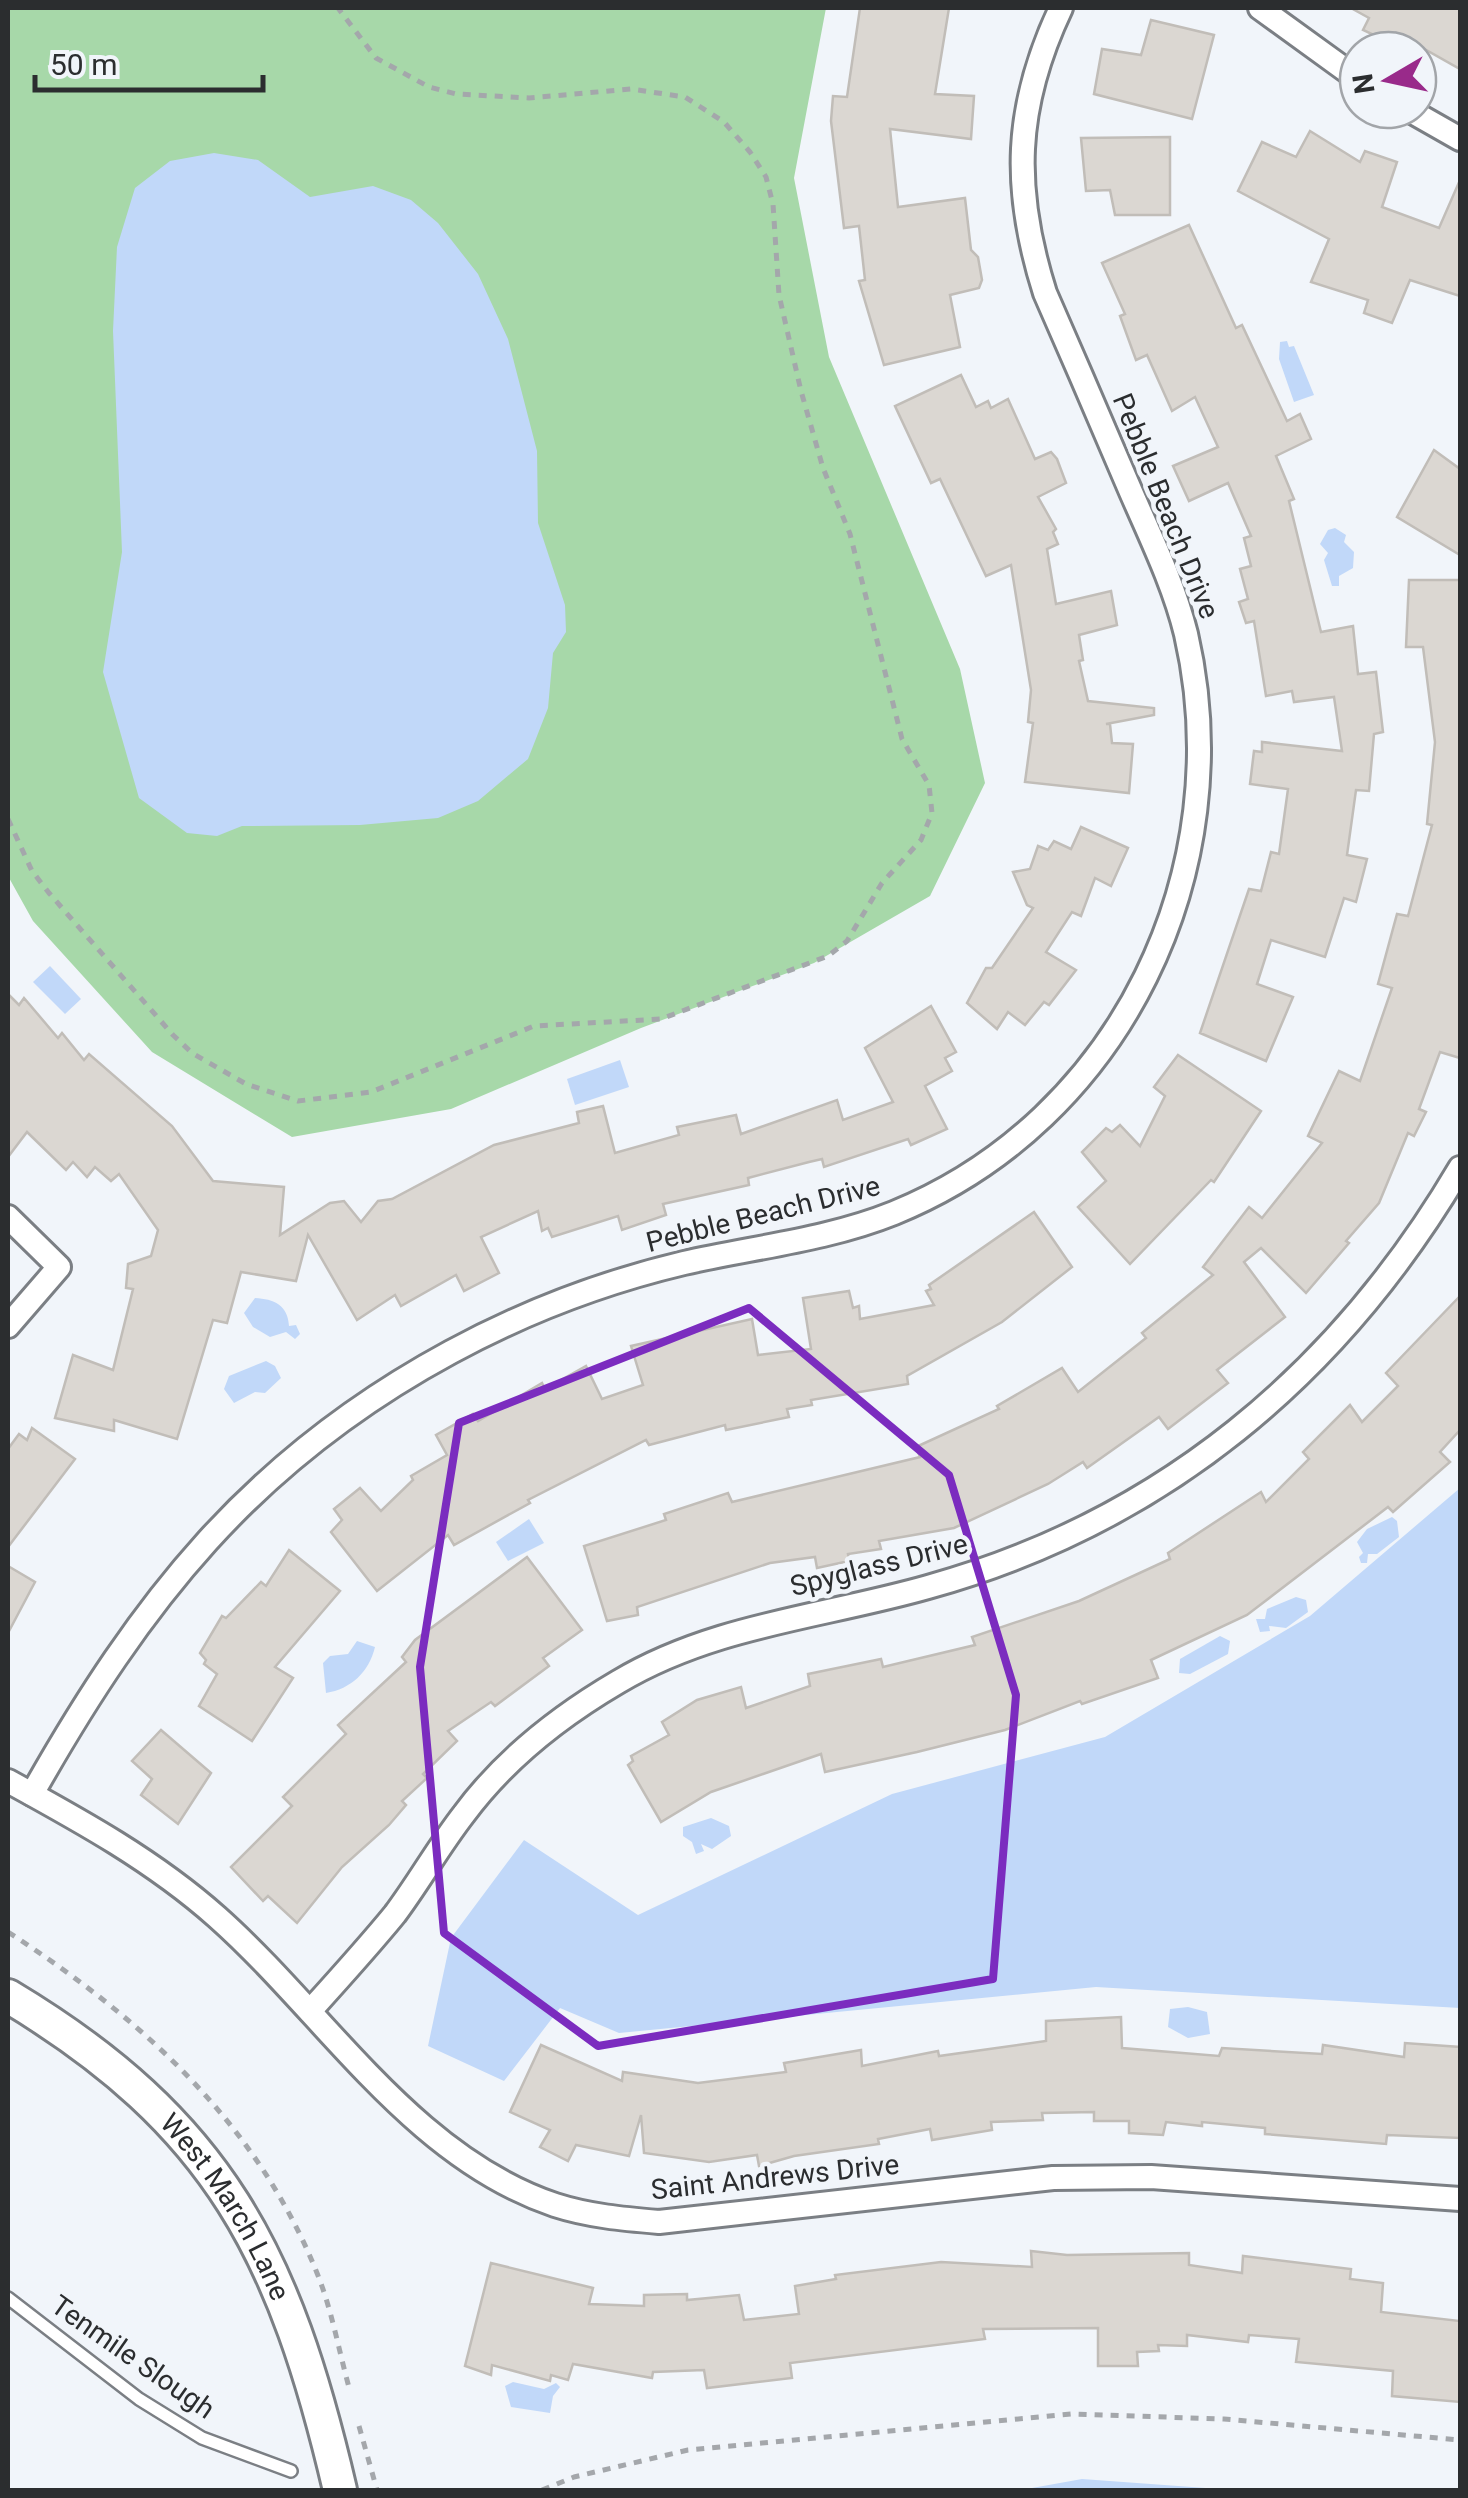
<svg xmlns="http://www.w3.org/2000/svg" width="1468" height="2498" font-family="Roboto,sans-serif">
  <rect width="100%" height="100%" fill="#f1f5fa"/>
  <polygon fill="#a7d8a9" points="8,8 826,8 794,178 829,357 960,669 985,783 930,896 814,963 641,1028 451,1109 292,1137 152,1052 33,921 8,876"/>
  <g fill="#c1d8f9">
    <polygon points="214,153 258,160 310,197 373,186 411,200 438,223 478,274 508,339 537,451 538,523 565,605 566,632 553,653 548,708 528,759 478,801 438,818 360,825 242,826 217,836 187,833 139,798 103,672 122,552 113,331 117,247 135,188 170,161"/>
    <polygon points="1287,341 1289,347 1294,346 1314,395 1294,402 1279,359 1280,342"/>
    <polygon points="1335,528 1346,535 1344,542 1354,552 1353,568 1339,576 1339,586 1332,586 1324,560 1328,553 1320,544 1328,530"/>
    <polygon points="50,966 81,999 65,1014 33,982"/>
    <polygon points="620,1060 629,1087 575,1105 567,1079"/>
    <path d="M255,1298C274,1299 288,1305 289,1326L296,1325L300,1334L295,1339L286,1332L270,1337L253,1327L244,1313Z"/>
    <polygon points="266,1361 275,1366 281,1378 265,1393 255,1392 234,1403 224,1389 229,1376"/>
    <polygon points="1460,1488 1460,2008 1096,1987 619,2033 560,2008 504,2081 428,2046 451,1938 524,1840 638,1915 892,1794 1105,1737 1310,1616"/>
    <polygon points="1392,1517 1397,1521 1399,1537 1377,1554 1368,1554 1367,1563 1361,1563 1359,1557 1363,1553 1357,1542 1367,1529"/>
    <polygon points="529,1519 544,1543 508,1561 496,1542"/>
    <polygon points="1296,1597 1306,1600 1308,1612 1286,1628 1269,1626 1270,1631 1260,1632 1256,1619 1265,1619 1267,1609"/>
    <polygon points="1220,1636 1230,1641 1228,1654 1190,1674 1179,1673 1180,1659"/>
    <path d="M357,1641L375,1647C369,1672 351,1689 326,1693L323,1663L330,1656L348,1654Z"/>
    <polygon points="711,1818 729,1826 731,1836 712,1849 701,1844 704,1851 696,1854 692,1842 683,1836 683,1827"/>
    <polygon points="1188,2007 1207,2012 1210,2034 1188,2038 1168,2027 1170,2009"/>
    <polygon points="513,2382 544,2389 556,2383 560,2387 553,2396 550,2413 511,2407 505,2386"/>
    <polygon points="1082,2479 1233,2490 1021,2490"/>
  </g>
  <g fill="#dbd7d2" stroke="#c1bdb8" stroke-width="2.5">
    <polygon points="860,8 949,8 935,94 974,96 971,139 890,129 898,207 965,198 971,250 978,257 982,280 979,288 950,295 960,347 884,365 859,281 865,280 859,226 844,228 831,121 833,96 847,97"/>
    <polygon points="1351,8 1460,8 1460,69 1396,33 1391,43 1363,30 1369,18"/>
    <polygon points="1151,20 1214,35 1192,119 1094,94 1102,49 1141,55"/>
    <polygon points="1310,131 1360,162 1365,151 1397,162 1382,207 1439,228 1460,180 1460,296 1410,280 1392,323 1364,313 1368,300 1311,282 1329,239 1238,191 1262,142 1296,157"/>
    <polygon points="1170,137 1170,215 1115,215 1110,190 1086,191 1081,138"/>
    <polygon points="1189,225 1236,328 1242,325 1287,421 1300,414 1311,439 1276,456 1294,499 1289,501 1321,632 1353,626 1358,674 1376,672 1383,732 1374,734 1369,791 1356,790 1347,855 1367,859 1356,902 1344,898 1325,957 1271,940 1257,984 1293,997 1266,1061 1200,1033 1249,889 1261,891 1271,852 1279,854 1288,789 1250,784 1254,751 1262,752 1262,742 1342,751 1334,697 1294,702 1292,691 1266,696 1254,621 1246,623 1239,602 1248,599 1240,569 1251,566 1244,538 1251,536 1228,483 1189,501 1173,466 1218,447 1195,397 1172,411 1147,355 1136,360 1120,316 1125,314 1102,263"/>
    <polygon points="961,375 976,407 988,401 991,408 1008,399 1035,459 1051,452 1057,459 1066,483 1038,497 1056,529 1053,532 1058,544 1047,549 1056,604 1111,591 1117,625 1079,635 1083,660 1079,661 1088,701 1154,708 1154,715 1106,724 1110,724 1112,743 1133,744 1129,793 1025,782 1033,723 1028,722 1031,690 1011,565 986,576 940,479 931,483 895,406"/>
    <polygon points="1434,450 1460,469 1460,555 1397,517"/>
    <polygon points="1409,580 1460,580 1460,1058 1440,1052 1419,1109 1426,1112 1414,1136 1408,1133 1379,1203 1346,1241 1349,1243 1306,1293 1261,1248 1244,1262 1285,1317 1217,1370 1228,1383 1168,1429 1159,1417 1087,1468 1083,1462 1048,1484 954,1528 879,1541 881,1549 848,1554 849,1561 817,1568 815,1557 770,1563 637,1607 638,1615 607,1621 584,1546 666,1520 664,1514 728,1493 732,1502 920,1457 916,1447 999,1409 997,1406 1062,1368 1078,1392 1146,1338 1142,1333 1213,1275 1203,1267 1249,1207 1262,1218 1322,1143 1308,1136 1339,1071 1360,1081 1392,988 1378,984 1397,914 1408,916 1432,825 1427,824 1435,742 1423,647 1406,647"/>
    <polygon points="1081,827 1128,848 1111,886 1095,878 1081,916 1072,912 1046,952 1076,970 1049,1005 1044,1002 1025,1025 1008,1012 997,1029 967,1003 986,968 992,968 1033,908 1027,905 1013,872 1030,869 1038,846 1048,850 1054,841 1071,849"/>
    <polygon points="8,994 19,1005 24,998 58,1038 62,1033 84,1060 89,1054 172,1126 213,1181 284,1187 280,1235 330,1203 344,1201 361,1222 378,1201 392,1199 494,1145 579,1123 577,1112 603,1106 615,1153 679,1135 677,1127 736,1115 741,1134 837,1100 843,1120 893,1102 865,1048 931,1006 956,1052 945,1058 952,1071 925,1086 947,1129 911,1145 908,1139 824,1167 822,1159 809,1162 748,1178 749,1185 663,1204 666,1215 622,1230 618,1216 552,1237 548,1228 542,1231 538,1211 481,1237 499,1273 464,1291 456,1275 401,1306 395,1295 357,1320 308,1235 296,1281 241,1272 227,1323 213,1320 177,1439 114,1420 114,1431 55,1418 73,1355 113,1370 133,1289 126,1288 128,1264 151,1256 158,1230 119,1174 111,1181 95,1167 87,1177 73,1162 66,1170 27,1132 8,1157"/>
    <polygon points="1178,1055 1261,1111 1214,1182 1211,1180 1130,1264 1078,1207 1106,1181 1082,1152 1106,1128 1112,1132 1120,1125 1140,1146 1165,1096 1154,1087"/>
    <polygon points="1034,1212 1072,1267 1002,1322 907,1376 908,1384 811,1400 812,1405 787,1409 789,1417 726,1430 725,1425 649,1445 646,1440 528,1500 530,1503 454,1545 448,1535 377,1591 331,1532 342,1520 334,1509 360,1488 381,1511 413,1480 411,1476 447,1455 436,1435 473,1414 478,1421 542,1383 545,1389 586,1366 602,1399 643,1385 631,1346 752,1319 758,1355 811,1349 803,1298 849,1291 853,1308 859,1306 860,1319 934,1305 926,1291 931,1289 929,1285"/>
    <polygon points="1460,1296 1460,1430 1440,1452 1450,1462 1393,1512 1388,1507 1247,1615 1151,1660 1158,1678 1082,1704 1080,1701 1005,1730 917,1752 825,1772 821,1754 711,1792 661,1822 628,1765 633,1761 631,1756 669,1735 662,1722 697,1700 741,1687 746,1708 810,1686 808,1674 881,1659 883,1667 975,1645 972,1637 1079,1601 1170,1559 1168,1553 1261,1492 1266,1502 1309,1459 1303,1452 1350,1405 1362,1422 1398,1386 1386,1373"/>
    <polygon points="32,1428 75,1459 8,1547 8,1449 19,1434 27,1440"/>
    <polygon points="289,1550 340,1591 275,1667 293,1678 252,1741 199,1706 217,1674 204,1664 206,1660 200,1653 222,1616 226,1618 261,1582 266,1586"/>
    <polygon points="527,1557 582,1630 543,1658 549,1666 495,1706 491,1702 448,1731 457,1741 423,1774 427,1778 402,1801 406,1805 389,1825 342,1867 297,1923 268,1896 263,1901 231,1867 292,1806 283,1797 346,1734 338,1725 406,1662 402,1657 415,1640"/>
    <polygon points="8,1566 35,1582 8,1633"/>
    <polygon points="161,1730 211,1773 178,1824 141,1795 152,1779 132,1761"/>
    <polygon points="1121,2017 1122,2048 1219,2056 1222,2048 1322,2054 1323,2045 1404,2057 1405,2043 1460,2047 1460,2138 1387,2135 1386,2144 1265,2134 1265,2128 1202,2122 1202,2126 1166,2122 1163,2135 1129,2133 1129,2121 1094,2121 1094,2112 1042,2113 1043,2120 991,2122 992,2130 932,2140 930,2129 878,2139 879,2144 794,2156 759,2166 757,2155 709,2162 644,2153 641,2115 629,2156 576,2145 568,2161 540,2147 550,2130 510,2112 541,2045 622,2081 623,2072 698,2083 786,2072 784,2063 861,2050 862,2066 938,2051 939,2056 1046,2041 1046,2021"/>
    <polygon points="1031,2251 1067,2255 1189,2253 1189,2265 1242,2273 1243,2256 1351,2269 1350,2279 1383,2283 1381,2312 1460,2321 1460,2402 1392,2396 1393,2371 1296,2362 1299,2339 1249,2335 1248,2342 1187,2335 1187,2346 1158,2345 1159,2351 1137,2352 1138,2366 1098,2366 1098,2328 983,2329 985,2339 790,2363 792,2378 707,2388 704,2370 653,2372 652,2378 573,2364 568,2380 551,2375 550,2381 492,2365 491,2375 465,2366 491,2263 593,2288 589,2304 644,2306 644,2295 687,2294 687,2300 739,2295 744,2320 799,2314 795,2286 836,2279 835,2275 941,2262 1032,2267"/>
  </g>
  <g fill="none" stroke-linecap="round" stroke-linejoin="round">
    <g stroke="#7b7f84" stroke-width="16">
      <polyline id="lane" points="8,2298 139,2399 202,2438 291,2471"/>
    </g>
    <g stroke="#7b7f84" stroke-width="28">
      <g id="street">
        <polyline points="1260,8 1358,79"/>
        <polyline points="1409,110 1460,139"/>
        <polyline points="8,1217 59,1267 8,1326"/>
        <path d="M8,1781C81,1821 154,1861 217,1917C325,2013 412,2157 555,2205C589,2216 624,2219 659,2222L1053,2178L1151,2177L1460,2199"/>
        <path d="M32,1794C141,1601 251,1460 451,1352C523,1313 604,1282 684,1263C754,1247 827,1240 894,1213C1122,1120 1240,869 1186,634C1174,585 1151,538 1131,492C1103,426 1074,359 1045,293C1012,189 1014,107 1061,8"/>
        <path d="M310,2011C339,1979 368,1947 395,1914C419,1882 439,1846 464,1814C504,1760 560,1716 618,1682C713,1625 823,1617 928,1587C1162,1522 1338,1375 1460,1168"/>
      </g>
    </g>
    <g stroke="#7b7f84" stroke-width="38">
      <g id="secondary">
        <path id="s1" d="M8,1996C220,2123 285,2255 340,2490"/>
      </g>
    </g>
    <g stroke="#a4a7ab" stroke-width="5" stroke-dasharray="8 8" stroke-linecap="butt">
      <polyline points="8,819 32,871 49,893 173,1035 192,1053 246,1084 298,1101 371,1092 534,1026 661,1019 828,956 847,941 882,883 921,840 932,813 929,785 902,739 850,534 823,468 801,391 779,295 773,204 766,177 750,152 724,122 685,97 631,89 529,98 456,94 429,87 376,58 338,8"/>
      <path d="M8,1932C141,2018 257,2123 317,2273C332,2310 339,2352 350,2391"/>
      <polyline points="359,2426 377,2490"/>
      <polyline points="542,2490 574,2477 688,2450 1071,2414 1224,2419 1460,2440"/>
    </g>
    <use href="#lane" stroke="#fff" stroke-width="11"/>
    <use href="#street" stroke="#fff" stroke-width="22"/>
    <use href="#secondary" stroke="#fff" stroke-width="32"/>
  </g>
  <path fill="none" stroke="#7b2cbf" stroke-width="8" stroke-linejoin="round" d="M749,1308L949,1475L1016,1695L993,1979L598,2046L444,1933L420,1667L459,1423Z"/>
  <g text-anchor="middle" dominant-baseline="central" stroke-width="9" stroke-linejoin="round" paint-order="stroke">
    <g font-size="28" fill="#2b2d2f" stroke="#f1f5fa">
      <text transform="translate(1166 506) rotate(68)">Pebble Beach Drive</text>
      <text transform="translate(763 1214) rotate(-14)">Pebble Beach Drive</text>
      <text transform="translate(879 1565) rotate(-14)">Spyglass Drive</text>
      <text transform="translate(775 2177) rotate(-6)">Saint Andrews Drive</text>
      <text stroke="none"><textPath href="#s1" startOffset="308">West March Lane</textPath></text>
      <text transform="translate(133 2357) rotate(35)">Tenmile Slough</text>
    </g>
  </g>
  <rect width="1468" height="2498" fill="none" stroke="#2b2d2f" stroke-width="20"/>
  <g transform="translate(1388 80) rotate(261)"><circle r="48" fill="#f1f5fa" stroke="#a2a5a9" stroke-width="2.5"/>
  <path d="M0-8L18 38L0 25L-18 38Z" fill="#992a8a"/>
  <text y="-15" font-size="28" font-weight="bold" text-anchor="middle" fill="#2b2d2f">N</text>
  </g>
  <path d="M35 75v15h228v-15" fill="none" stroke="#2b2d2f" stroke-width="5"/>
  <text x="50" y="75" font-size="30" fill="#2b2d2f" stroke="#f1f5fa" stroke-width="8" paint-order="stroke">50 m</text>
</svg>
